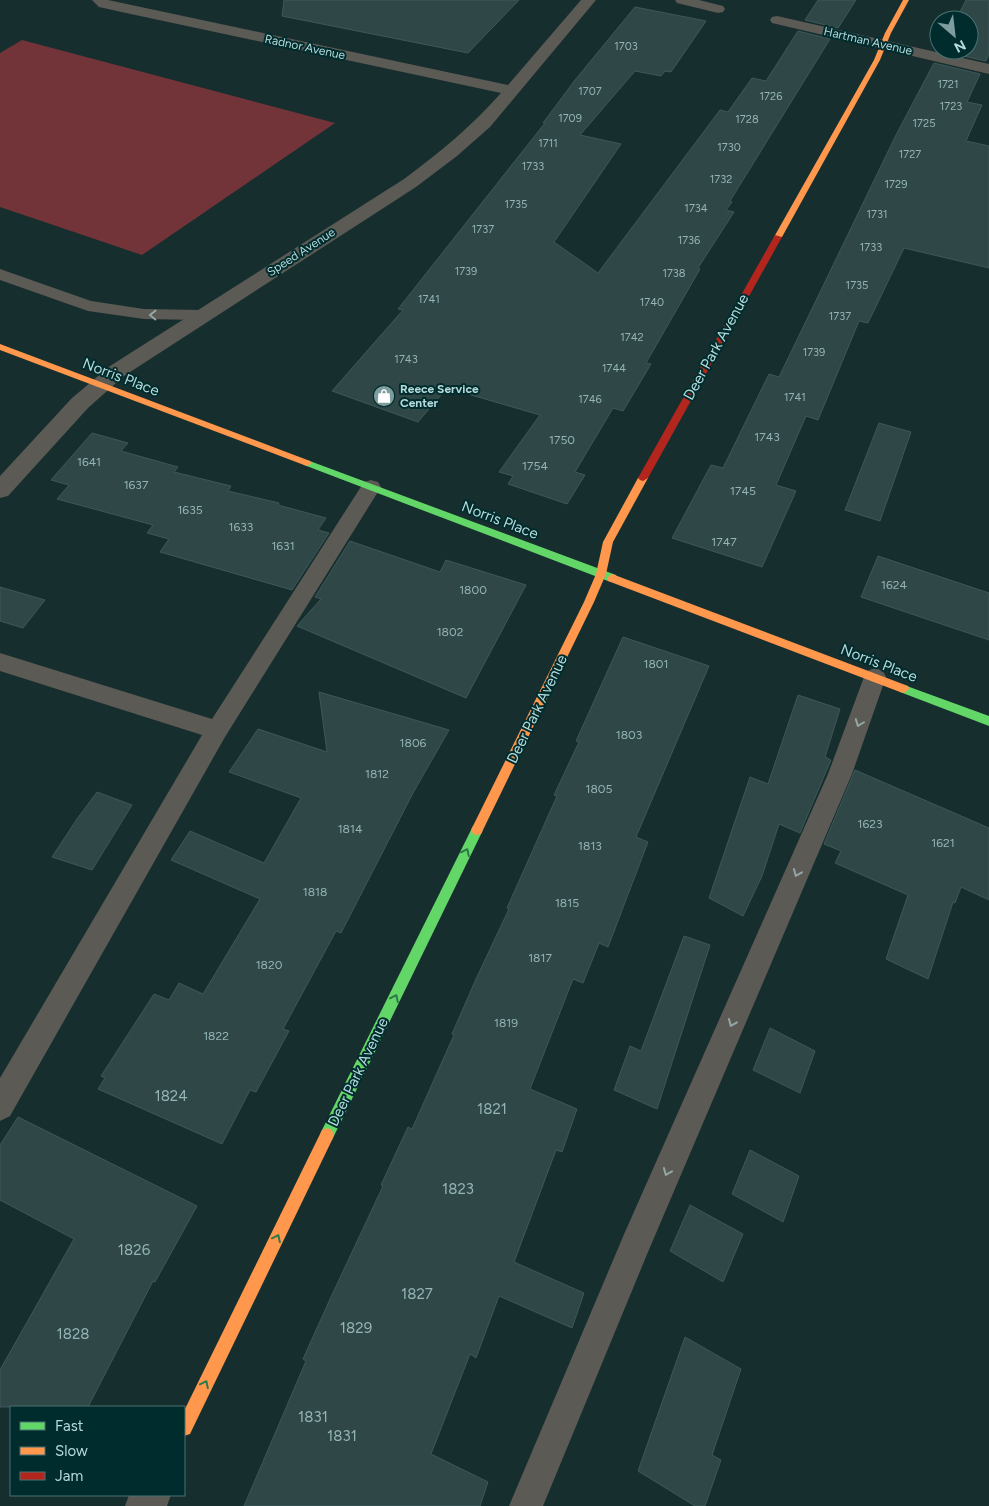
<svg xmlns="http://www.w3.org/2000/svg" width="989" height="1506" font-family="Figtree,sans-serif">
  <rect width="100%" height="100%" fill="#172e2e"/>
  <polygon fill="#723438" points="22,40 335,123 142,255 0,207 0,53"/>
  <g fill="#304748" stroke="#3d5858">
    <polygon points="284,0 519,0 468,53 282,16"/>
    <polygon points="818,0 856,0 838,28 805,20"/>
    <polygon points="966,0 989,0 989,54 986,61 940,51 969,50 969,20 956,20"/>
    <polygon points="635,7 706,21 671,72 665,71 661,76 635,71 580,135 621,144 554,242 598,273 720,110 728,112 752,78 766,81 798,31 830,39 730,201 732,202 726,210 734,212 698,268 700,269 646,363 651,364 623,411 613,408 575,472 585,475 567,504 508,484 513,476 499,472 540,415 447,388 418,422 332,391 403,310 398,309 545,123 543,123 575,80"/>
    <polygon points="934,63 980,74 967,102 982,105 966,141 989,146 989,268 904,248 868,323 859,321 818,420 806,416 776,485 796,491 762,567 672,538 711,465 723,468 769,374 779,377 896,135"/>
    <polygon points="879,423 911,432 880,521 845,510"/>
    <polygon points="92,433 128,443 121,451 178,467 174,472 231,486 228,491 279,503 278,505 326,518 318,530 329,533 292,590 160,552 169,539 147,533 153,525 57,499 69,485 51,480"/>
    <polygon points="350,541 440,572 446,560 526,585 466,698 297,626 321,599 315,597"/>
    <polygon points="878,556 989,593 989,640 861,597"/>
    <polygon points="0,587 45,600 23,628 0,621"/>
    <polygon points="623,637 709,666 636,837 648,842 608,947 599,943 583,983 573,979 530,1089 577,1109 562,1152 556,1150 514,1262 584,1293 572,1328 499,1296 476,1358 470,1354 431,1454 488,1482 480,1506 244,1506 306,1361 303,1359 331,1297 383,1186 381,1185 408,1127 412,1129 454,1035 452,1034 476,979 509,909 507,908 557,796 554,795 579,742 576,741"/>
    <polygon points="319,692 449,730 413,793 341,933 336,931 283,1029 289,1031 256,1092 250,1090 222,1144 98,1089 105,1078 101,1076 154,994 169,1000 179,983 203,994 260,899 171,860 190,831 264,863 301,798 229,772 258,729 327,752"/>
    <polygon points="798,695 840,709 825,757 831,760 800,833 779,824 762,876 743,916 709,898 750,777 768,784"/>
    <polygon points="855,770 989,828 989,900 961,887 955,903 953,902 928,979 886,959 908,895 835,863 841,851 824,844"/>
    <polygon points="97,792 132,805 92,870 52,857 77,819"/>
    <polygon points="684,936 710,945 657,1109 614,1090 630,1046 641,1051"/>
    <polygon points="770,1028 815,1051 800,1093 753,1070"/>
    <polygon points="18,1117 197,1206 155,1282 153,1281 88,1407 0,1407 0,1370 74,1239 0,1200 0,1145"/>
    <polygon points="750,1150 799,1176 783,1222 732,1194"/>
    <polygon points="690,1205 743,1234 723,1282 670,1251"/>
    <polygon points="685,1337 741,1369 712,1455 721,1460 705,1506 695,1506 638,1471"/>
  </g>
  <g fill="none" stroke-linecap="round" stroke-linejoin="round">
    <g fill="#5b5a54" fill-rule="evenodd">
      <polygon points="0,269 91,301 144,309 202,310 208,311 211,315 208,319 202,320 144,319 88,311 0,280"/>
      <polygon points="371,480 378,482 381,487 225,737 10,1116 0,1121 0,1078 202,735 0,671 0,653 212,719 364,482"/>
      <polygon points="875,668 883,671 886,677 852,774 648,1252 543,1506 509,1506 625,1232 828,774 864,677 867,671"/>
    </g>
    <g fill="#5b5a54" fill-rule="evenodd">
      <path d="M92,0H108L508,85L581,0H596L490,127L457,156L416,187L124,376L88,408L8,496L0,498V476L72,398L110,366L404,179C440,152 471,127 501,93L126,13L99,7Z"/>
      <polygon points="675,0 699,0 723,6 725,9 723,12 718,13 677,3"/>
      <polygon points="777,16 989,64 989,74 772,23 770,20 772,17"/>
      <polygon points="129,1495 171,1495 167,1506 125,1506"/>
    </g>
    <g fill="#63d668" fill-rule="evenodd">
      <polygon points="307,460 616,575 617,578 612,582 608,581 304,465 302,463"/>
      <polygon points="904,685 989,716 989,726 900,692 899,689"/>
      <polygon points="477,825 481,826 483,830 332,1140 327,1142 322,1140 320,1135 322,1130 473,826"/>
    </g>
    <g fill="#ff974d" fill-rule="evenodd">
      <polygon points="903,0 909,0 891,33 880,60 782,237 775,239 774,237 874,60 885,33"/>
      <polygon points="0,344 310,461 312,463 307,466 304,465 0,350"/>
      <polygon points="643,475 648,478 613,542 606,574 594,602 481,834 477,835 473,834 471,830 473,826 584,602 596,574 603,542 638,478"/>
      <polygon points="612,574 908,686 909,689 904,693 900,692 608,581 607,578"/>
      <polygon points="327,1128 332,1130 334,1135 332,1140 190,1434 184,1436 184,1411 322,1130"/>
    </g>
    <polygon fill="#b3261e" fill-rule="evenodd" points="775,235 782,237 648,478 643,481 640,480 638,478"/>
  </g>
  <defs><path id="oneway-chevron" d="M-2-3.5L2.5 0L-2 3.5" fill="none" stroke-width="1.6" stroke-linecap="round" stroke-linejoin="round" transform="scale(1.25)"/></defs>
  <g stroke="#92a6a5">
    <use href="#oneway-chevron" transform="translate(153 315) rotate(-179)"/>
    <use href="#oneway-chevron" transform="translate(859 723) rotate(111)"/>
    <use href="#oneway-chevron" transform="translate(797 873) rotate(113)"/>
    <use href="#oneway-chevron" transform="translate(732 1023) rotate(113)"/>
    <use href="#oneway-chevron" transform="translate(667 1172) rotate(113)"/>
  </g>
  <g stroke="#2d7848">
    <use href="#oneway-chevron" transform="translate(466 852) rotate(-64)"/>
    <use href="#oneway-chevron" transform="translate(395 998) rotate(-64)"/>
    <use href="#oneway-chevron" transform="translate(277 1238) rotate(-64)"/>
    <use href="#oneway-chevron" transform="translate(205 1384) rotate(-64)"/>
  </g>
  <defs>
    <g id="shop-disc" transform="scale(1.125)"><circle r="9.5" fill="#7e9d9e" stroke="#012c2e"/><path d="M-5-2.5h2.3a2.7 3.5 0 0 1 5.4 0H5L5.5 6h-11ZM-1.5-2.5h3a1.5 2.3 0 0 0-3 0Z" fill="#fff"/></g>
  </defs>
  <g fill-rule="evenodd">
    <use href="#shop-disc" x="384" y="396"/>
  </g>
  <g text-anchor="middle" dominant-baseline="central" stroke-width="4" stroke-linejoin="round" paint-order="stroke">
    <g font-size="11" fill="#94b4b6">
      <text x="626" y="46">1703</text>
      <text x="948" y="84">1721</text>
      <text x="590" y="91">1707</text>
      <text x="771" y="96">1726</text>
      <text x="951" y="106">1723</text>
      <text x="570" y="118">1709</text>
      <text x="747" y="119">1728</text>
      <text x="924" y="123">1725</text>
      <text x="548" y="143">1711</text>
      <text x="729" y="147">1730</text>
      <text x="910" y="154">1727</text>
      <text x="533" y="166">1733</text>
      <text x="721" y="179">1732</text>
      <text x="896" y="184">1729</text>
      <text x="516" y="204">1735</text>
      <text x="696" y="208">1734</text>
      <text x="877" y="214">1731</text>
      <text x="483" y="229">1737</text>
      <text x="689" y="240">1736</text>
      <text x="871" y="247">1733</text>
      <text x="466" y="271">1739</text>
      <text x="674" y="273">1738</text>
      <text x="857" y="285">1735</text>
      <text x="429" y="299">1741</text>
      <text x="652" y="302">1740</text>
      <text x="840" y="316">1737</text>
      <text x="632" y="337">1742</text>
      <text x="814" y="352">1739</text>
      <text x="406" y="359">1743</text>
      <text x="614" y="368">1744</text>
      <text x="795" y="397">1741</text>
      <text x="590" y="399">1746</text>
    </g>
    <g font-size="12" fill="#b6d9db" stroke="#012c2e">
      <text transform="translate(868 41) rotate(13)">Hartman Avenue</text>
      <text transform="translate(305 47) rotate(12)">Radnor Avenue</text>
      <text transform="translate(301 252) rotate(-33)">Speed Avenue</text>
    </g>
    <g font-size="12" font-weight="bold" fill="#b6d9db" stroke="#012c2e" text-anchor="start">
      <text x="400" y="389">Reece Service<tspan x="400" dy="14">Center</tspan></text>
    </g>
    <g font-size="12" fill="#94b4b6">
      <text x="767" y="437">1743</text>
      <text x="562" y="440">1750</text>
      <text x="89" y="462">1641</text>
      <text x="535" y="466">1754</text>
      <text x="136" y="485">1637</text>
      <text x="743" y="491">1745</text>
      <text x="190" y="510">1635</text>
      <text x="241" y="527">1633</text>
      <text x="724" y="542">1747</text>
      <text x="283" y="546">1631</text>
      <text x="894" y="585">1624</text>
      <text x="473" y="590">1800</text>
      <text x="450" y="632">1802</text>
      <text x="656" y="664">1801</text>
      <text x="629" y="735">1803</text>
      <text x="413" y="743">1806</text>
      <text x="377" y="774">1812</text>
      <text x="599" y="789">1805</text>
      <text x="870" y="824">1623</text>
      <text x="350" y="829">1814</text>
      <text x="943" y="843">1621</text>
      <text x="590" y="846">1813</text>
      <text x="315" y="892">1818</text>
      <text x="567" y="903">1815</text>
      <text x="540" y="958">1817</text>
      <text x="269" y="965">1820</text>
      <text x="506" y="1023">1819</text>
      <text x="216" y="1036">1822</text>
    </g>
    <g font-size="15" fill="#b6d9db" stroke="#012c2e">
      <text transform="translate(716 347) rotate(-61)">Deer Park Avenue</text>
      <text transform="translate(121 377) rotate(21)">Norris Place</text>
      <text transform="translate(500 520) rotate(21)">Norris Place</text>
      <text transform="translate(879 663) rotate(21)">Norris Place</text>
      <text transform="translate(537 709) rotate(-64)">Deer Park Avenue</text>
      <text transform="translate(358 1072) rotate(-64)">Deer Park Avenue</text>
    </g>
    <g font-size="15" fill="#94b4b6">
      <text x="171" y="1096">1824</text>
      <text x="492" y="1109">1821</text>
      <text x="458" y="1189">1823</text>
      <text x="134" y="1250">1826</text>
      <text x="417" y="1294">1827</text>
      <text x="356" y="1328">1829</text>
      <text x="73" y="1334">1828</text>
      <text x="313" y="1417">1831</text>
      <text x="342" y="1436">1831</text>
    </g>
  </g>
  <rect x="10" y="1406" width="175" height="90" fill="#012c2e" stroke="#497173"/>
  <rect x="20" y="1422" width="25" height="8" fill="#63d668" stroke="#497173"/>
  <text x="55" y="1431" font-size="15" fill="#b6d9db">Fast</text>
  <rect x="20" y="1447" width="25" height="8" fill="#ff974d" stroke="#497173"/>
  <text x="55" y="1456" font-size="15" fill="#b6d9db">Slow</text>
  <rect x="20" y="1472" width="25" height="8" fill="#b3261e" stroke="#497173"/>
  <text x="55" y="1481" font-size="15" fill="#b6d9db">Jam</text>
  <g transform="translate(954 35) rotate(152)"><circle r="24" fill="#012c2e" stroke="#497173"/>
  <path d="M0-4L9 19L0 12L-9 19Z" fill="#7e9d9e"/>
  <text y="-8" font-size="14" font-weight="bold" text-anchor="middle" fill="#b6d9db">N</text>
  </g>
</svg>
